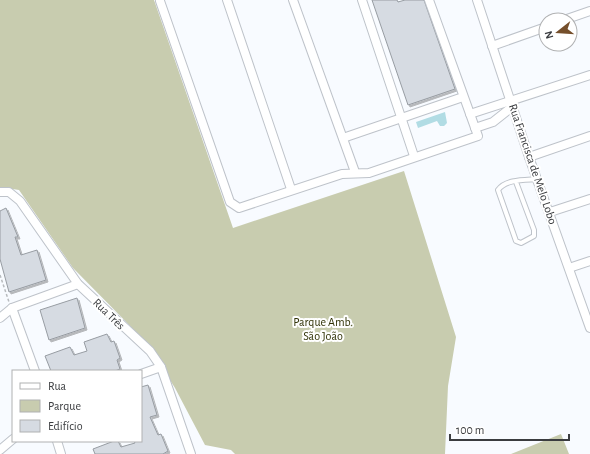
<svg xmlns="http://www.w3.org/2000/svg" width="590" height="454" font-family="'Alegreya Sans',sans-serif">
  <defs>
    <filter id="shadow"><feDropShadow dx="2" dy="2" stdDeviation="0" flood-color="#0004"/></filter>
  </defs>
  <rect width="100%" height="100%" fill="#f8fbff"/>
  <g fill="#c8ccaf">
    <polygon points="0,0 154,0 233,228 404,171 456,337 448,386 445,454 235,454 231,450 205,445 175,388 147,343 73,268 19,190 0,187"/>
    <polygon points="561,434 569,454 511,454"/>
  </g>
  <polygon fill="#b1dce4" points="445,112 447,123 444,126 440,126 437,121 418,128 416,122"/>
  <g fill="#d6dbe2" stroke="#979ca2" filter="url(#shadow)">
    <polygon points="372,0 397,0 398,2 405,0 424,0 455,89 408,105"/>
    <polygon points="6,208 18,237 15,237 21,255 37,250 46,280 9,292 0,259 0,211"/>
    <polygon points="77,298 85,328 49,340 40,310"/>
    <polygon points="107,334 111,342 114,341 120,358 117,360 120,369 115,371 51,371 45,356 70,347 74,355 87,351 84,342"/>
    <polygon points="148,385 157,415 150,417 158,435 161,434 168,451 163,454 95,454 93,449 114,441 118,441 121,447 135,443 134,441 141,441 141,387"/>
  </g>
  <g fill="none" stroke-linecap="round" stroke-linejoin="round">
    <g stroke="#bec3ca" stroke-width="6">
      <path id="lane" d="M516,182L534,230V236L521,243L516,241L498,190C506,179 525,180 537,179"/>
    </g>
    <g stroke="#bec3ca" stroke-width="10">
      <g id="street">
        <polyline points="227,0 291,189"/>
        <polyline points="293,0 355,172"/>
        <polyline points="362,0 414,156"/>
        <polyline points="477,0 529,157 590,328"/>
        <polyline points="160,1 230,202 239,208 342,174 369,173 478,136 429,0"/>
        <polyline points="564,20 590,11"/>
        <polyline points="492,46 546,27"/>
        <polyline points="470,114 590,75"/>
        <polyline points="475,128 493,122 512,107"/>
        <polyline points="343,138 463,97"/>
        <polyline points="529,157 590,136"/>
        <polyline points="0,192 9,192 20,201 78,284 150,351 161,367 191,454"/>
        <polyline points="550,212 590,199"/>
        <polyline points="569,268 590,261"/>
        <polyline points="12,308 35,371"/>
        <polyline points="0,318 12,308 78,284"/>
        <polyline points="141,374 161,367"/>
        <polyline points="57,441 61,454"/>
        <polyline points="0,450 13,439"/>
      </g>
    </g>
    <polyline stroke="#b8bbbe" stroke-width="1.5" stroke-dasharray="3 2" stroke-linecap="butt" points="0,275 9,302"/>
    <use href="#lane" stroke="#fff" stroke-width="4"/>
    <use href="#street" stroke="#fff" stroke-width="8"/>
  </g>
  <g text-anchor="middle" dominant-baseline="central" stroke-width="4" stroke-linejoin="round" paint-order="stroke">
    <g font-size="12" fill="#3a3c3f" stroke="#fff">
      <text transform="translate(533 164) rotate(71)">Rua Francisca de Melo Lobo</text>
      <text transform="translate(109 314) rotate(44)">Rua Três</text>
    </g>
    <g font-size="12" fill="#2f3105" stroke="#fff">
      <text x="323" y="322">Parque Amb.<tspan x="323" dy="14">São João</tspan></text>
    </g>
  </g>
  <rect x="12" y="370" width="130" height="72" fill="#ffffff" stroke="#b0b1b2"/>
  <rect x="20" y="383" width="20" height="6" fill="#ffffff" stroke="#b0b1b2"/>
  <text x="48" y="390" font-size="12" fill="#3a3c3f">Rua</text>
  <rect x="20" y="400" width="20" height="12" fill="#c8ccaf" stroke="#b0b1b2"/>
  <text x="48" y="410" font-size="12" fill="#3a3c3f">Parque</text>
  <rect x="20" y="420" width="20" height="12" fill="#d6dbe2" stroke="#b0b1b2"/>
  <text x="48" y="430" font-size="12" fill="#3a3c3f">Edifício</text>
  <g transform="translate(558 32) rotate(253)"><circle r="19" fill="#ffffff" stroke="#b0b1b2"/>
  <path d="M0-3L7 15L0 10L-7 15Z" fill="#754f2b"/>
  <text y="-6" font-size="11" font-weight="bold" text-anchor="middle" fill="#3a3c3f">N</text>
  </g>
  <path d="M450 434v6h119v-6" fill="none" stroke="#3a3c3f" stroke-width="2"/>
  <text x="456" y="434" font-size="12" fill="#3a3c3f" stroke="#ffffff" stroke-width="3" paint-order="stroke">100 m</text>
</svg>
